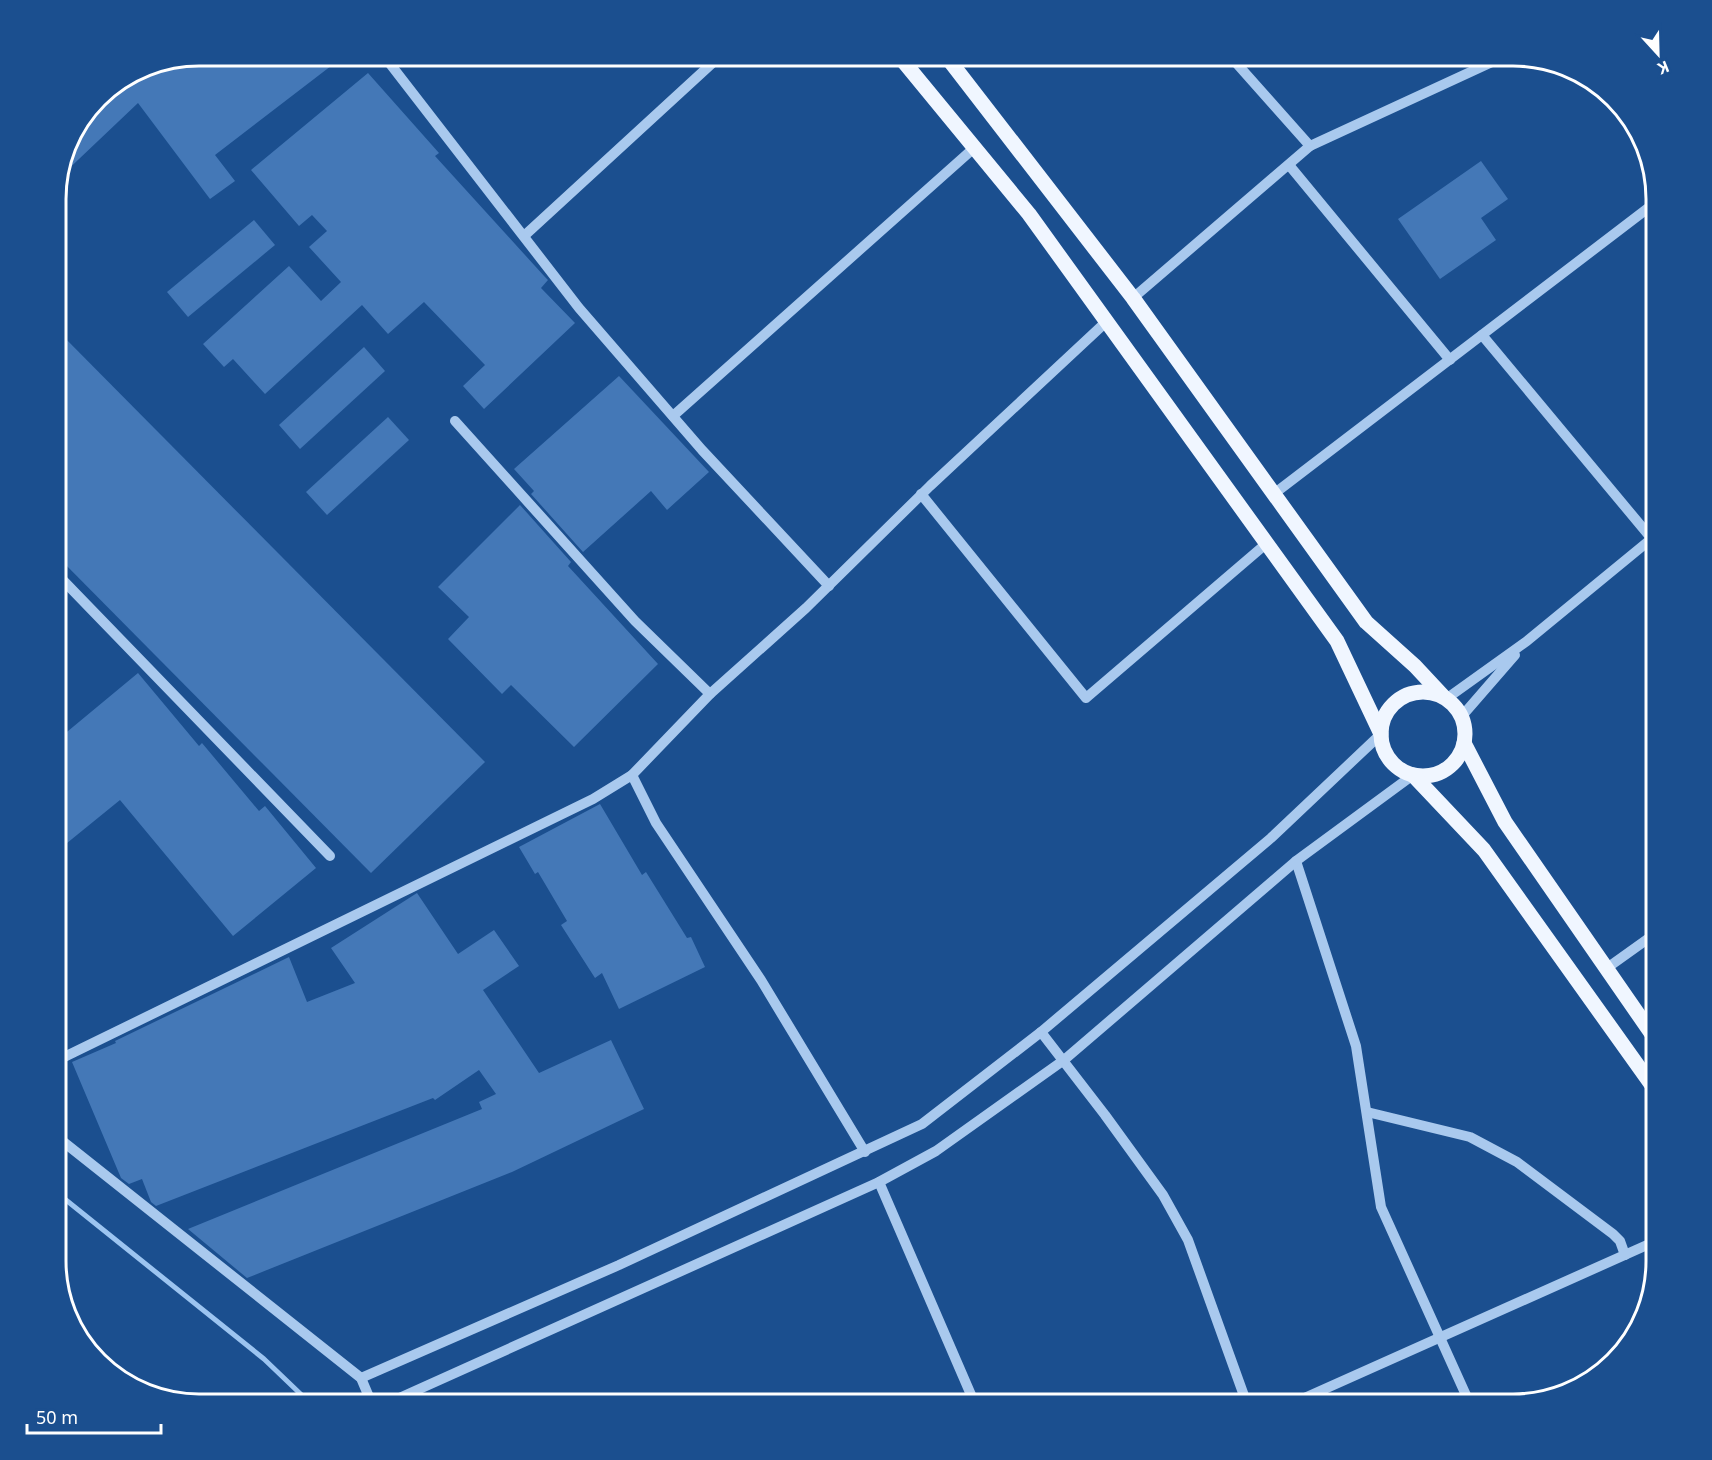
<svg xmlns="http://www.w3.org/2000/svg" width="1712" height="1460" font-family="'Noto Sans',sans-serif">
  <rect width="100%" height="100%" fill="#1b4f8f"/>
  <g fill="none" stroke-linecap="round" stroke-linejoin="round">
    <polyline stroke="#9cc4f0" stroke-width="5" points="56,1192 264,1359 311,1404"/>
  </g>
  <g fill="#4478b7">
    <polygon points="199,56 344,56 215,155 235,181 210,199 138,103 59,178 70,135 104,91 144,66"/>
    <polygon points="368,73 439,153 435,156 545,277 548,280 541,288 575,323 484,409 463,386 485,365 424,302 388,334 362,305 265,394 233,359 224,367 203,344 289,266 321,301 341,282 309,247 327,231 312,215 299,226 251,170"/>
    <polygon points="1481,161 1508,199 1481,218 1496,240 1440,279 1398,219"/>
    <polygon points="254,220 275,245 188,317 167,292"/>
    <polygon points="56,329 485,762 371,873 56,555"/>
    <polygon points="364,347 385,371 300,449 279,425"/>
    <polygon points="619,376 709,472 667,510 651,491 583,552 531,494 534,491 514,469"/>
    <polygon points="388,417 409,440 327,515 306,492"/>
    <polygon points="520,505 571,562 568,566 658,664 574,747 511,685 502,694 448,639 469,617 438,587"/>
    <polygon points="138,673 199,746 202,743 259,811 265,806 316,868 233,936 120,800 56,852 56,741"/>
    <polygon points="600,804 642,875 646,872 687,938 691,937 705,967 619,1009 602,973 595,978 561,925 567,921 538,872 535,874 519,847"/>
    <polygon points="417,893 458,954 494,930 519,966 483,990 539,1073 611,1040 644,1109 512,1172 247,1278 188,1229 482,1109 479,1102 496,1094 479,1070 435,1100 433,1098 156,1206 151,1202 142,1179 129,1184 121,1178 72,1062 116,1043 115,1041 289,957 307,1002 355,983 331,948"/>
  </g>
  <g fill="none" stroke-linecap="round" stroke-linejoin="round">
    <g stroke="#a9c9ee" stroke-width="10">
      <polyline points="384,56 579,308 702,450 829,586"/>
      <polyline points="1230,56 1310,146"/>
      <polyline points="1578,73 1627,118"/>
      <polyline points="1289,165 1450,360"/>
      <polyline points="524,236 720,56"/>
      <polyline points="1133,298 1310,146 1505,56"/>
      <polyline points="1482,335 1652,539"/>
      <polyline points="673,416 974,148"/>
      <polyline points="455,421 635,621 710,694"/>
      <polyline points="1275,493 1656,202"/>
      <polyline points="921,494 1086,698 1267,543"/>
      <polyline points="56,573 330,856"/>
      <polyline points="1446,699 1527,641 1656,535"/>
      <polyline points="1462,716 1515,655"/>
      <polyline points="632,775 656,823 761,980 865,1152"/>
      <polyline points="1296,861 1356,1046 1381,1207 1470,1404"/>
      <polyline points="1607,968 1656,933"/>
      <polyline points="1041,1032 1105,1115 1163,1195 1188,1240 1247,1404"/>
      <polyline points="56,1061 593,799 632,775 710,694 806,608 930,486 1106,322"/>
      <polyline points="1367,1112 1470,1137 1517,1162 1613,1234 1620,1241 1625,1255"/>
      <polyline points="56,1136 361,1378 372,1404"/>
      <polyline points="879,1182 975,1404"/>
      <polyline points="361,1378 619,1265 922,1124 1041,1032 1271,838 1381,734"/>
      <polyline points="386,1404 879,1182 936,1151 1064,1060 1296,861 1413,775"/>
      <polyline points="1291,1404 1656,1241"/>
    </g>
    <g stroke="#f0f6ff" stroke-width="15">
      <polyline points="899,56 1029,214 1337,641 1381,734"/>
      <polyline points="946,56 1133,298 1366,622 1415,666 1443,696"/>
      <circle cx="1423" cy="734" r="42"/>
      <polyline points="1464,743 1505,822 1656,1040"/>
      <polyline points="1413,775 1484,850 1656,1091"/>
    </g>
  </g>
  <path d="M0 0H1712V1460H0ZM199 66H1513A133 133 0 0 1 1646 199V1261A133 133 0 0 1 1513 1394H199A133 133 0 0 1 66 1261V199A133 133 0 0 1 199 66Z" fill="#1b4f8f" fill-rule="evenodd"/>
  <path fill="none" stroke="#fff" stroke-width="3" d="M199 66H1513A133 133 0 0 1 1646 199V1261A133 133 0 0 1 1513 1394H199A133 133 0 0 1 66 1261V199A133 133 0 0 1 199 66Z"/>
  <g transform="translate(1658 54) rotate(158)" stroke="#1b4f8f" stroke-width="4.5" paint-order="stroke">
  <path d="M0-4.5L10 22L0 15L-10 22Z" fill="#ffffff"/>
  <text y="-9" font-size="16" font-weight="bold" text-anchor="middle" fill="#ffffff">K</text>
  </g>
  <path d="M27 1424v9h134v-9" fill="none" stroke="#ffffff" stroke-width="3"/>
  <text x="36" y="1424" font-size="18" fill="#ffffff" stroke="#1b4f8f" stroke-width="4.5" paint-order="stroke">50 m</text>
</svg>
